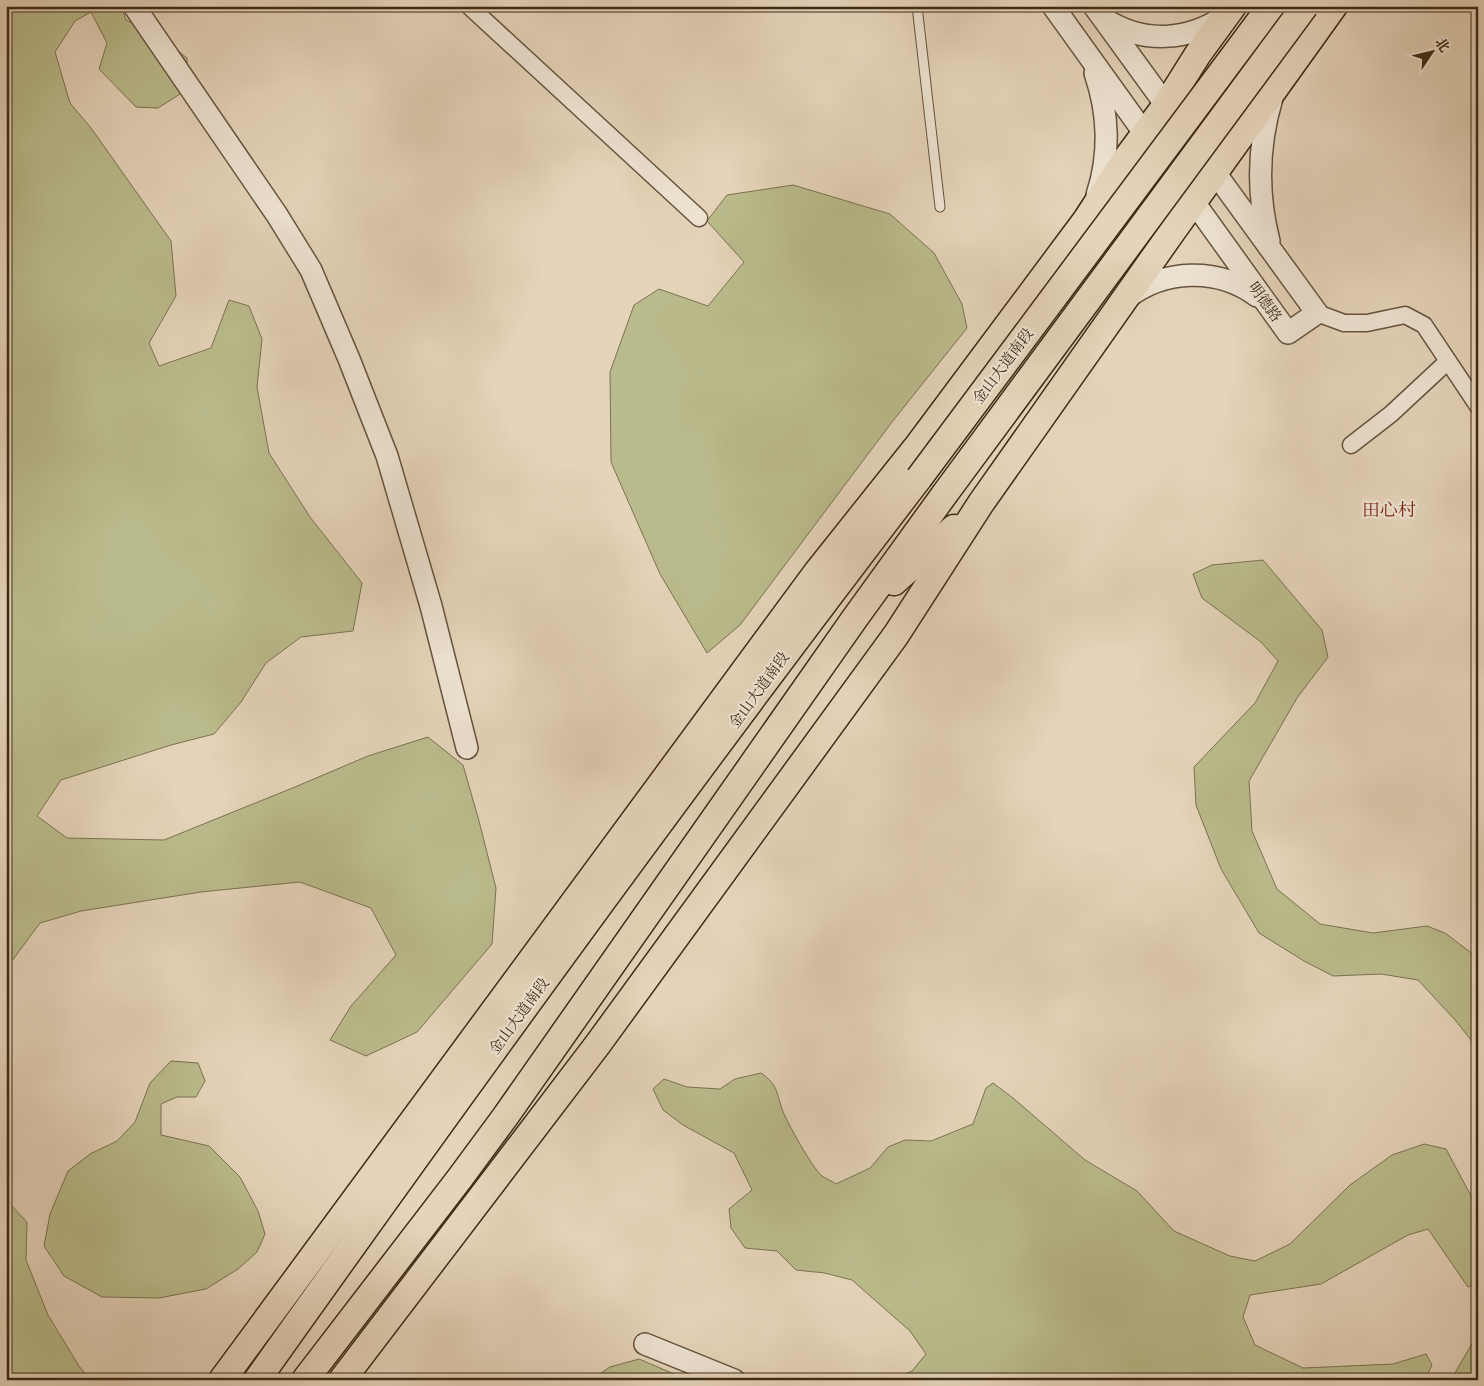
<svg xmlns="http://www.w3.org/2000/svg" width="1484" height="1386" font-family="Alegreya,'Noto Serif SC',serif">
  <rect width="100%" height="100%" fill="#e5d4ba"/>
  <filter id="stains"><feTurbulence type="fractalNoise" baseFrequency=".004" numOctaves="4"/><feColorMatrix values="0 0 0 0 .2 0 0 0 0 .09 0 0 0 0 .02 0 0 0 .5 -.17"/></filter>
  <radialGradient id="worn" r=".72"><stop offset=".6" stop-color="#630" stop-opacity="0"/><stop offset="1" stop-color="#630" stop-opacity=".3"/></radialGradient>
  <g fill="#babb8c" stroke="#7b7251">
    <polygon points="25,6 121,6 126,20 168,43 187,58 188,89 158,108 136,107 99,69 107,43 91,12 75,21 55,52 70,103 91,128 171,241 176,296 149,343 159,366 211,348 229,300 249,306 262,339 257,387 269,453 310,517 362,583 353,631 301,637 266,663 241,702 214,734 171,745 61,780 37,816 67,838 164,840 295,787 368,756 428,737 463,765 479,821 496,888 492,944 417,1032 366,1056 330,1040 351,1006 396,955 371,908 300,882 201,892 81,911 40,923 6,969 6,7"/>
    <polygon points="793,185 890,214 934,253 962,304 967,328 892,422 740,625 707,653 660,574 611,462 610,372 634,305 659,289 708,306 744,262 707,221 727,195"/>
    <polygon points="1263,560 1322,630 1328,657 1297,698 1249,781 1252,831 1277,889 1320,924 1373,933 1427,926 1445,933 1478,958 1478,1049 1456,1021 1418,980 1381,974 1333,976 1304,961 1259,933 1221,869 1196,805 1194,767 1255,703 1278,661 1261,642 1202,598 1193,574 1212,565"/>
    <polygon points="171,1061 198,1063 205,1081 196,1097 177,1097 161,1104 161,1135 209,1146 240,1177 258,1211 265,1234 257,1252 238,1269 206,1289 159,1298 102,1297 64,1276 44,1246 50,1214 68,1171 90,1154 117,1141 135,1122 150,1083"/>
    <path d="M761,1073C778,1085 776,1091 782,1109C786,1121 813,1169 822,1176C826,1179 832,1181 836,1184L870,1168L888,1147L905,1140L931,1141L973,1124L986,1088L993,1083L1013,1098L1085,1160L1137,1191L1174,1231L1230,1256L1255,1261L1290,1244L1350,1185L1392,1155L1424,1144L1446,1149L1470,1194L1478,1213V1282L1468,1287L1428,1229L1408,1235L1321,1284L1250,1295L1243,1317L1255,1345L1303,1368L1393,1364L1426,1354L1432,1365L1425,1380H891L912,1371L926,1354L910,1331L852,1280L825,1273L796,1270L777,1251L745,1248L731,1228L729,1209L752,1190L734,1153L683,1125L663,1110L653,1089L664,1079L687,1087L720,1089L735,1079Z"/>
    <polygon points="6,1200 27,1222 26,1260 48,1315 79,1366 90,1380 6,1380"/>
    <polygon points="1478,1333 1478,1380 1451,1380"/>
    <polygon points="639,1359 688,1380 591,1380 610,1367"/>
  </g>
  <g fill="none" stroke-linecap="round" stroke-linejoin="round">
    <g stroke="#66543f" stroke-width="11">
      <polyline id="service" points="917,6 940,207"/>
    </g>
    <g stroke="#66543f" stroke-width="19">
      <g id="minor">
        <polyline points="469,6 699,218"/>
        <polyline points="1317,313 1344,323 1367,323 1405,315 1424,325 1478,406"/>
        <polyline points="1351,445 1391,414 1448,361"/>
      </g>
    </g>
    <g stroke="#66543f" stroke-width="24">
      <g id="tertiary">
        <polyline points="134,6 277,215 311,270 349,359 387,456 431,606 467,748"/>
        <polyline points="1053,6 1288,333 1317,313 1094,6"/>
        <path d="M1106,20C1144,44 1188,41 1225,16"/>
        <path d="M1095,73C1109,114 1110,155 1097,195"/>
        <path d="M1269,241C1257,194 1258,145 1272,98"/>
        <path d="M1127,298C1164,269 1218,267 1257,296"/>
        <polyline points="645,1344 734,1380"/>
      </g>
    </g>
    <g stroke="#3c2a16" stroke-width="29">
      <g id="primary">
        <polyline points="894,582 954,528"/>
        <polyline points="222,1380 817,572 919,444 1086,220 1123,163 1166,105 1198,54 1233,6"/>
        <path d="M257,1380C473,1076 692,774 919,478"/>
        <polyline points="305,1380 460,1178 505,1117 855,618 944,495"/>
        <polyline points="342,1380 598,1044 896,635 981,503 1172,232 1334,6"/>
      </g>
    </g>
    <use href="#service" stroke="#eee3d2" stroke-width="9"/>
    <use href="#minor" stroke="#eee3d2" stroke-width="16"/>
    <use href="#tertiary" stroke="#eee3d2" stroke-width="21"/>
    <use href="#primary" stroke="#e5d4ba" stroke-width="26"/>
    <g stroke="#3c2a16" stroke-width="29" stroke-linecap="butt">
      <g id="primary-bridge">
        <polyline points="919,478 1271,6"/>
        <polyline points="944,495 1305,6"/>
      </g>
    </g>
    <use href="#primary-bridge" stroke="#e5d4ba" stroke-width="26"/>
  </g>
  <g text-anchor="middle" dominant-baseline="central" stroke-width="4.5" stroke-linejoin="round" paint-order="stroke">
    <g font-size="15" fill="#3c2a16" stroke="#eee3d2">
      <text transform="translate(1265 302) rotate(54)">明德路</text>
      <text transform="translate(1003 366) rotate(-53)">金山大道南段</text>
      <text transform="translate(759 690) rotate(-54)">金山大道南段</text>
      <text transform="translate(519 1016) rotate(-54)">金山大道南段</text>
    </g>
    <g font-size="18" fill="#7a1f14" stroke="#eee3d2">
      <text x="1389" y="510">田心村</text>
    </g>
  </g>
  <rect width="1484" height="1386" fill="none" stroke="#e5d4ba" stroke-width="25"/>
  <rect x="8" y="8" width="1469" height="1371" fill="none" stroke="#3c2a16" stroke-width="2.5"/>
  <rect x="12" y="12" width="1459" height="1361" fill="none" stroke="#3c2a16"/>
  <g transform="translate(1432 52) rotate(55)" stroke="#eee3d2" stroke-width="4" paint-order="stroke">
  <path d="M0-4L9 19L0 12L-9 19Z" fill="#3c2a16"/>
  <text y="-8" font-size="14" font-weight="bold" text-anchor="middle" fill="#3c2a16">北</text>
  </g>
  <rect width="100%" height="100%" filter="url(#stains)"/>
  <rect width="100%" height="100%" fill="url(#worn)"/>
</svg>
